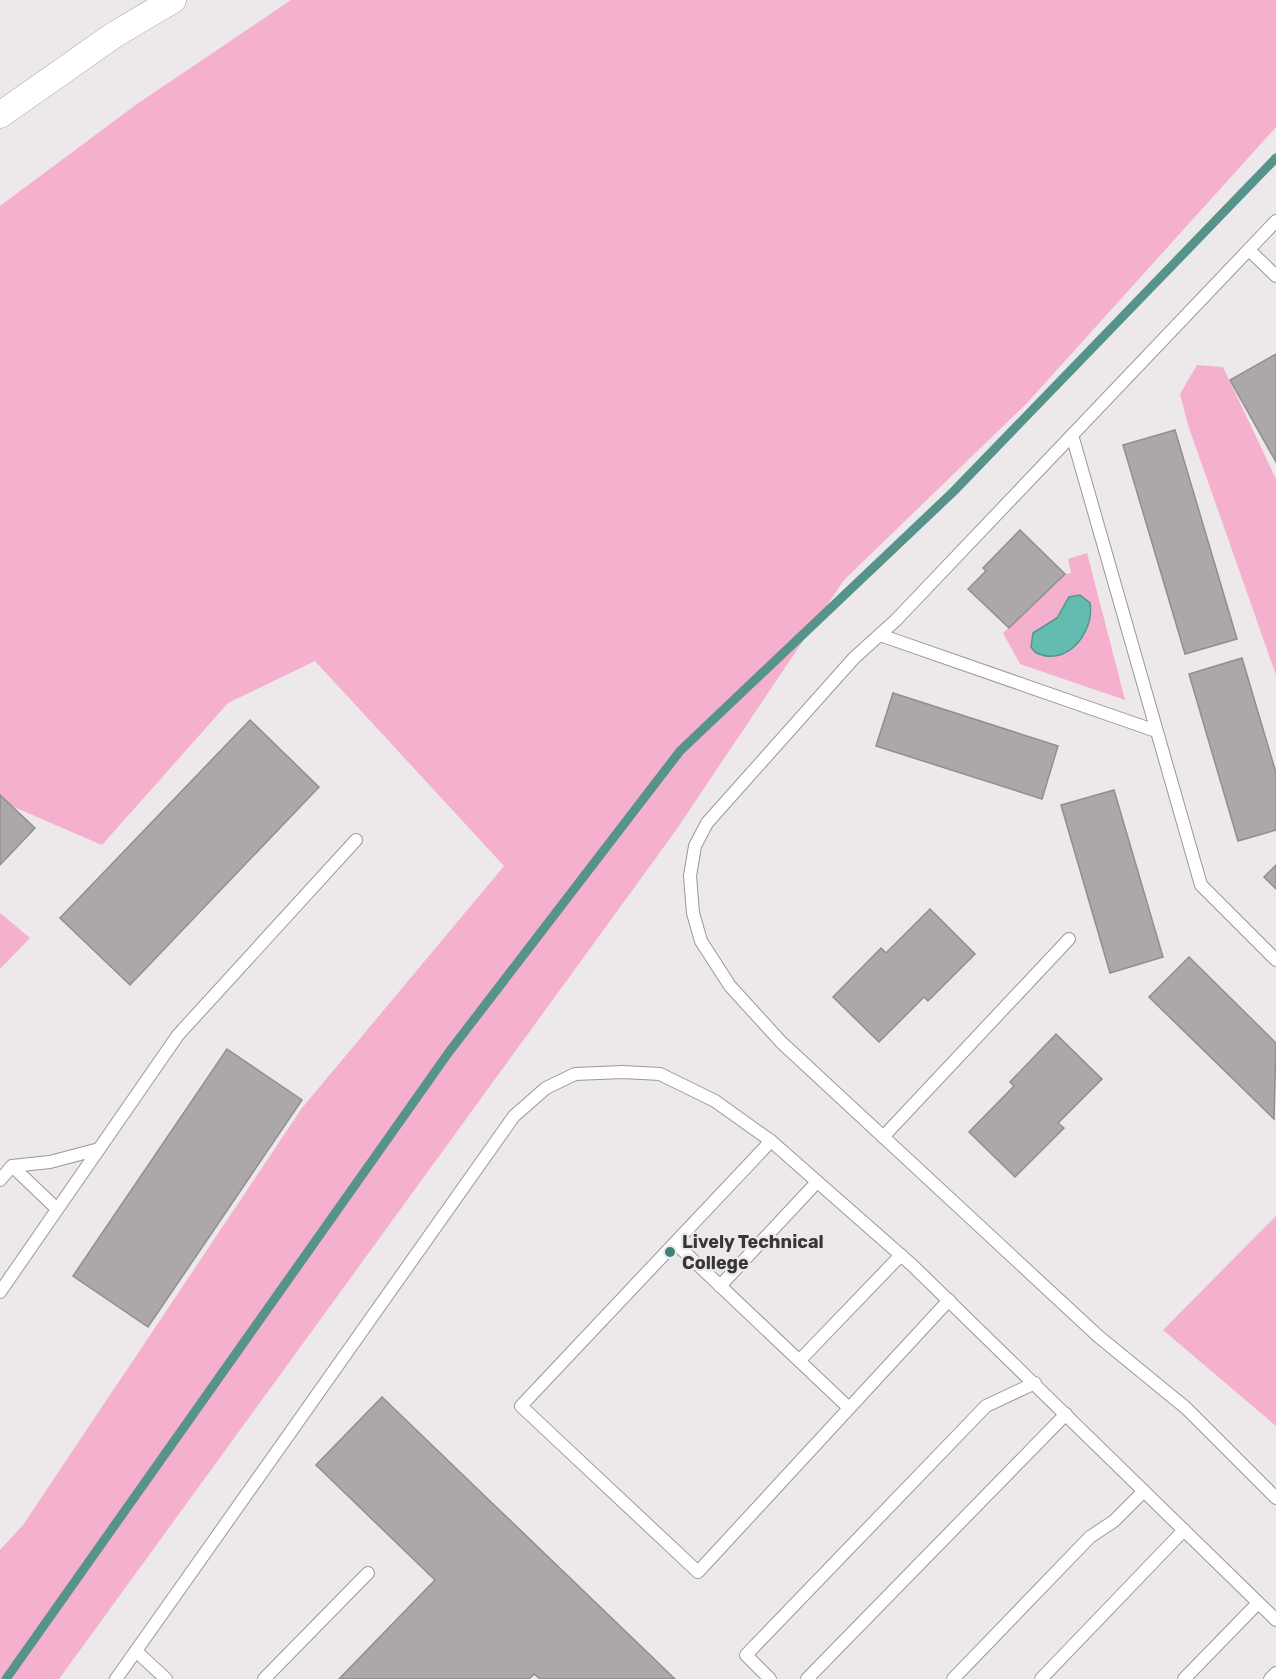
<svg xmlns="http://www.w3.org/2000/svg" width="1276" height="1679" font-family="Rubik,sans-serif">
  <rect width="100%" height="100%" fill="#ede8e9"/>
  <g fill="#f5b0cd">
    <polygon points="291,0 1276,0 1276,127 1027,403 844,580 674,833 59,1679 0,1679 0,1550 23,1525 302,1108 504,866 315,661 228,703 102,845 0,801 0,206 137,104"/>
    <polygon points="1197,365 1223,367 1276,479 1276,675 1188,425 1180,394"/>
    <polygon points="1087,553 1125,700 1020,664 1003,633 1065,574 1071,573 1068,559"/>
    <polygon points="0,913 30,938 0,969"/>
    <polygon points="1276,1216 1276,1426 1163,1330"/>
  </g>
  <path fill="#63bcaf" stroke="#56948b" stroke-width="1.5" d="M1080,595L1090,603C1095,632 1066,669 1035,652L1031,647L1033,633L1057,618L1069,597Z"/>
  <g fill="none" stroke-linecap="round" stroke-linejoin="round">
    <polyline stroke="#56948b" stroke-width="9" points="6,1679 449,1052 680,751 953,492 1276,158"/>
  </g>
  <g fill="#aca7a9" stroke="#928e8f" stroke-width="1.5">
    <polygon points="1276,354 1276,462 1230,380"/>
    <polygon points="1175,430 1237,639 1185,654 1123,445"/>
    <polygon points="1020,530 1065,574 1009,628 968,589 986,571 983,568"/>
    <polygon points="1242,658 1276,773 1276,830 1238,841 1189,674"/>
    <polygon points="893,693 1058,746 1042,799 876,746"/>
    <polygon points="250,720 319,787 130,985 60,918"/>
    <polygon points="1114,790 1163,957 1110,973 1061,805"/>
    <polygon points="0,795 35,828 0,865"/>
    <polygon points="1276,865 1276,889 1264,877"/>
    <polygon points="930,909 975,954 928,1001 924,997 879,1042 833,997 881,948 886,953"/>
    <polygon points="1189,957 1276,1043 1274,1119 1149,997"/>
    <polygon points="1056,1034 1102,1079 1058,1123 1064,1128 1015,1177 969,1132 1014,1086 1010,1082"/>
    <polygon points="227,1049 302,1100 148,1327 73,1276"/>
    <polygon points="382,1397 675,1679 540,1679 534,1674 529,1679 339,1679 435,1580 316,1465"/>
  </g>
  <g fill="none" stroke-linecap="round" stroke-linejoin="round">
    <g stroke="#9c9799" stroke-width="14">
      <g id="service">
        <polyline points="1276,221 896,620 854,658 707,823 695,846 690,876 693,913 701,941 730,986 781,1042 1098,1336 1186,1408 1276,1498"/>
        <polyline points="1249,250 1276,276"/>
        <polyline points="1072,435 1201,885 1276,960"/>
        <polyline points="880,635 1156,731"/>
        <polyline points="883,1137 1069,939"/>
        <polyline points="771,1141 521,1406 698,1572 949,1300"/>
        <polyline points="12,1166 57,1209"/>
        <polyline points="0,1180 12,1166 50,1162 99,1149"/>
        <polyline points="675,1243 849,1408"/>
        <polyline points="720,1286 817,1182"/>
        <polyline points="0,1292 178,1035 356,840"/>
        <polyline points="800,1360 901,1255"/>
        <polyline points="136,1651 166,1679"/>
        <polyline points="116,1679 514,1116 546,1088 575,1074 623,1072 660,1074 715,1101 771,1141 912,1265 1276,1620"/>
        <polyline points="264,1679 368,1573"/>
        <polyline points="770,1679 746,1655 986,1406 1035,1383"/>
        <polyline points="807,1679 1066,1414"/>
        <polyline points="953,1679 1090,1537 1114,1521 1144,1491"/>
        <polyline points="1041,1679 1184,1530"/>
        <polyline points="1184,1679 1258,1603"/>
        <polyline points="1270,1679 1276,1673"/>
      </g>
    </g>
    <g stroke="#9c9799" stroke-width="27">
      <polyline id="minor" points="0,115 114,35 173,0"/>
    </g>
    <use href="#service" stroke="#fff" stroke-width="12"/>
    <use href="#minor" stroke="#fff" stroke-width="26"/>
  </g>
  <circle fill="#3d8278" stroke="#ede8e9" stroke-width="2" cx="670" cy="1252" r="6"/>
  <g text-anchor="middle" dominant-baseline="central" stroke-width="5" stroke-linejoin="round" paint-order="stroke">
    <g font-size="18" font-weight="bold" fill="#383637" stroke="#ede8e9" text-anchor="start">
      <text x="682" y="1242">Lively Technical<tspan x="682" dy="21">College</tspan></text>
    </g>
  </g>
</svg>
